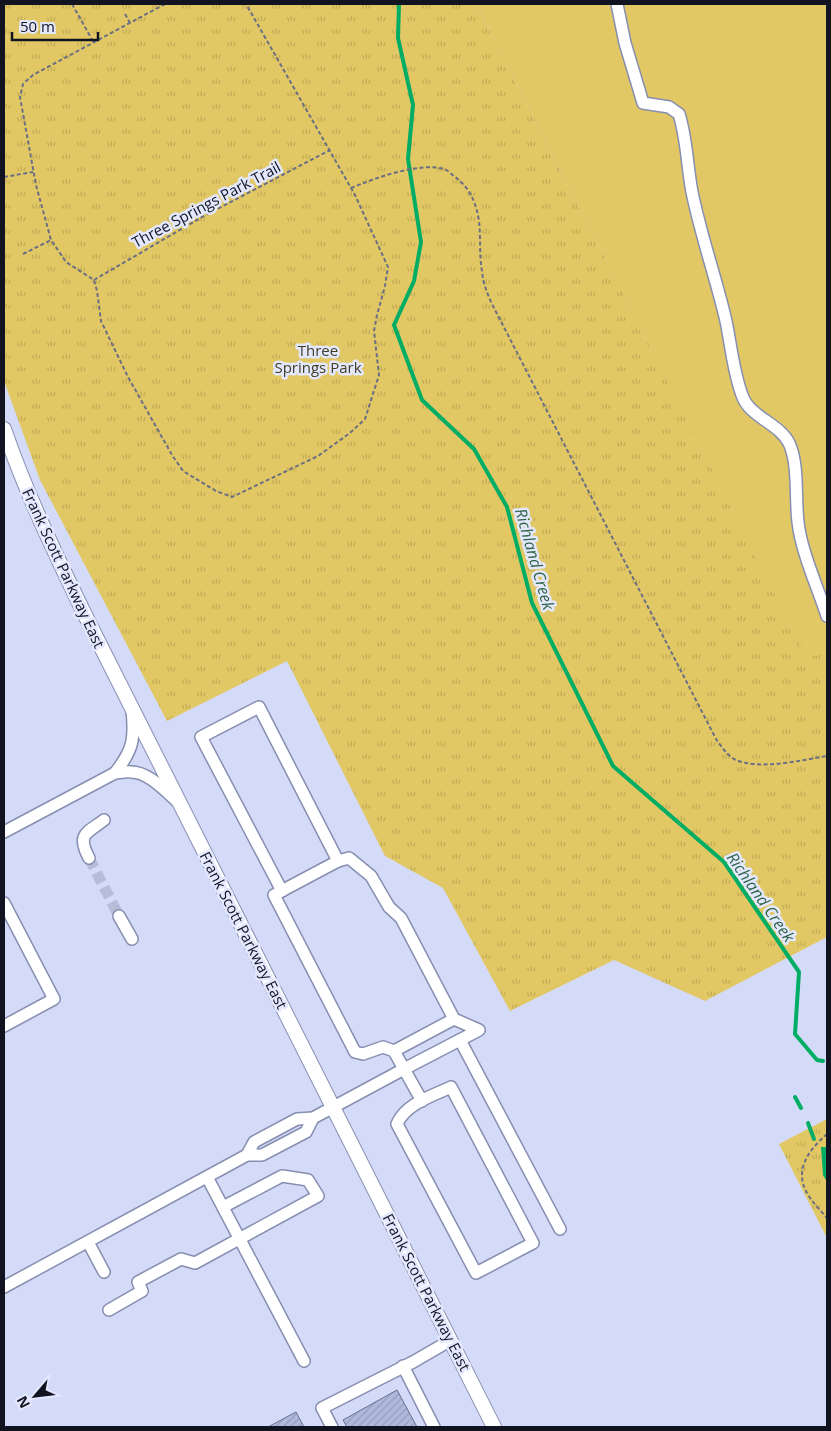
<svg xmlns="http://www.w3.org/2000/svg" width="831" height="1431" font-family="'Open Sans',sans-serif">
  <defs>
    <pattern id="park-tufts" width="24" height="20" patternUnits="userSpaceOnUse" patternTransform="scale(1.25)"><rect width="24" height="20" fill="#e2c864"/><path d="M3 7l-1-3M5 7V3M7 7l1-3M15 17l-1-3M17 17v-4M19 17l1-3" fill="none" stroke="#c1ab56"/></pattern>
    <pattern id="building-hatch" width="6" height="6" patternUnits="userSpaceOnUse" patternTransform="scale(1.25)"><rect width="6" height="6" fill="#b0b8dc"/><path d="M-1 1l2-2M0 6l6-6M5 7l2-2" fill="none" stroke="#969dbc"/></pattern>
  </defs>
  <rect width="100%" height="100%" fill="#d4dbf9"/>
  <polygon fill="#e2c864" points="476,4 827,4 827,654 807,658"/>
  <g fill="url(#park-tufts)">
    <polygon points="4,4 476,4 807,657 827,654 827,937 705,1001 614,960 510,1011 443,888 385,856 287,661 167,721 40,480 4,381"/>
    <polygon points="827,1119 827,1238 779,1144"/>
  </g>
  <polygon fill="#00ad64" points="821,1147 827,1147 827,1182 823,1175"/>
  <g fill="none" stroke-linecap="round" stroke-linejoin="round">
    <g stroke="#00ad64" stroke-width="4">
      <polyline points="399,4 398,38 413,105 408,159 421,242 414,281 394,325 422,400 474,449 507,507 532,603 613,766 724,862 799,972 795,1034 817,1060 823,1061"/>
      <polyline points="795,1097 801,1108"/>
      <polyline points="808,1123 814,1139"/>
    </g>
  </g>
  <g fill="url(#building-hatch)" stroke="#666d8e">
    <polygon points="397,1390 417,1427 347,1427 343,1420"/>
    <polygon points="296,1412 304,1427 268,1427"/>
  </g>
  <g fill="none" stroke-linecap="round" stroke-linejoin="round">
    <polyline stroke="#b7bdd8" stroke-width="11" stroke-dasharray="11 5.5" stroke-linecap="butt" points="89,858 119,916"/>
    <g stroke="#878fb1" stroke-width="14">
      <g id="minor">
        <path d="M617,4L625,43L643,103L669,107L679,114C687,139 687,166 692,192C701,236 716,278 726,321C731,345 733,371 742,395C749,417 779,423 789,443C799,464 795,499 798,522C801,551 818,588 827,616"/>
        <path d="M115,773C133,750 135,739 132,710"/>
        <path d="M4,832L115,773C120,773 126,771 131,772C149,772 165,791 178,802"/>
        <path d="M89,858C76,834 87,833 104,820"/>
        <polygon points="349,858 371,876 389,907 401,918 454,1019 479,1030 404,1069 394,1051 383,1047 363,1054 355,1052 274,895 338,861"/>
        <polyline points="282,891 201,737 259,707 338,861"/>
        <polyline points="4,903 54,999 4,1026"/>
        <polyline points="119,916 132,939"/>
        <polyline points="460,1040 560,1229"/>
        <polyline points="394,1051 454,1019"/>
        <path d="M451,1087L533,1243L476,1273L397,1124C405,1104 432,1096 451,1087Z"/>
        <polyline points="247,1155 254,1142 297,1119 313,1118 404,1069 422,1101"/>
        <polyline points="207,1177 304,1361"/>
        <polyline points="88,1242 104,1272"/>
        <polyline points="4,1287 247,1155 262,1155 306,1132 313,1118"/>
        <polyline points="109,1310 142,1291 138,1282 181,1259 195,1263 318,1196 308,1180 282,1176 223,1207"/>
        <polyline points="403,1366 434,1427"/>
        <polyline points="332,1427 322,1408 413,1362 451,1340"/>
      </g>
    </g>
    <g stroke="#878fb1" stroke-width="16">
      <path id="major" d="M4,429C26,493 55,553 84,613L494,1427"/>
    </g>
    <g stroke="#6b6f84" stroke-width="2" stroke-dasharray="4 2.5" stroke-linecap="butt">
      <polyline points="72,4 94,43"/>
      <polyline points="165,4 33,75 23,84 20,97 36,185 51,240 66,262 94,280 97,291 101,321 128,377 172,455 183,471 216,491 232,497 318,456 350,433 365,419 379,375 374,331 377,315 385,286 388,267 355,195 246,4"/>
      <polyline points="125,14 130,23"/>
      <polyline points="4,177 33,172"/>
      <path d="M351,188C375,178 419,162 444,169C448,170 451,174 454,176C470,188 476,202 479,221C481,238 479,255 482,271C483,283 487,293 492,304L716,739C721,746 726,754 734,759C758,771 802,760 827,756"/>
      <polyline points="23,254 51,240"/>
      <polyline points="94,280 202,217 330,150"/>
      <path d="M827,1134C811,1148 794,1168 806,1191C811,1201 820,1210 827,1218"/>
    </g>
    <use href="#minor" stroke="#fff" stroke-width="11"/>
    <use href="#major" stroke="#fff" stroke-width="14"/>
  </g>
  <g text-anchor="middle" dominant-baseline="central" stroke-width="5" stroke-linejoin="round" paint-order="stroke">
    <g font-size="15" fill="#111420" stroke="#e3e8ff">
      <text transform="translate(206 204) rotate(-28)">Three Springs Park Trail</text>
      <text transform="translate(64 568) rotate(65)">Frank Scott Parkway East</text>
      <text transform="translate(244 930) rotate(63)">Frank Scott Parkway East</text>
      <text transform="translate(427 1292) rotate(63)">Frank Scott Parkway East</text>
    </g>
    <g font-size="15" fill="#423c24" stroke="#e3e8ff">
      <text x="318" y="350">Three<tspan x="318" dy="17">Springs Park</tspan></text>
    </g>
    <g font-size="16" font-style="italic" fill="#306445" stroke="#e3e8ff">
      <text transform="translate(535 559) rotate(74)">Richland Creek</text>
      <text transform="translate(761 897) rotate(55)">Richland Creek</text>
    </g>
  </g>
  <rect width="831" height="1431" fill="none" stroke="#111420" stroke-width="10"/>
  <g transform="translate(35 1396) rotate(242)" stroke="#e3e8ff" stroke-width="4" paint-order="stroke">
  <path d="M0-4L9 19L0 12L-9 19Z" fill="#111420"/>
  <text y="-8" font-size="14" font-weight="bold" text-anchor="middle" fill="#111420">N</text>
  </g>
  <path d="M12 32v8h86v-8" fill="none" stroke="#111420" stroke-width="2.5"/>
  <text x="20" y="32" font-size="15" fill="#111420" stroke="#e3e8ff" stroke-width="4" paint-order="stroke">50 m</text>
</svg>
